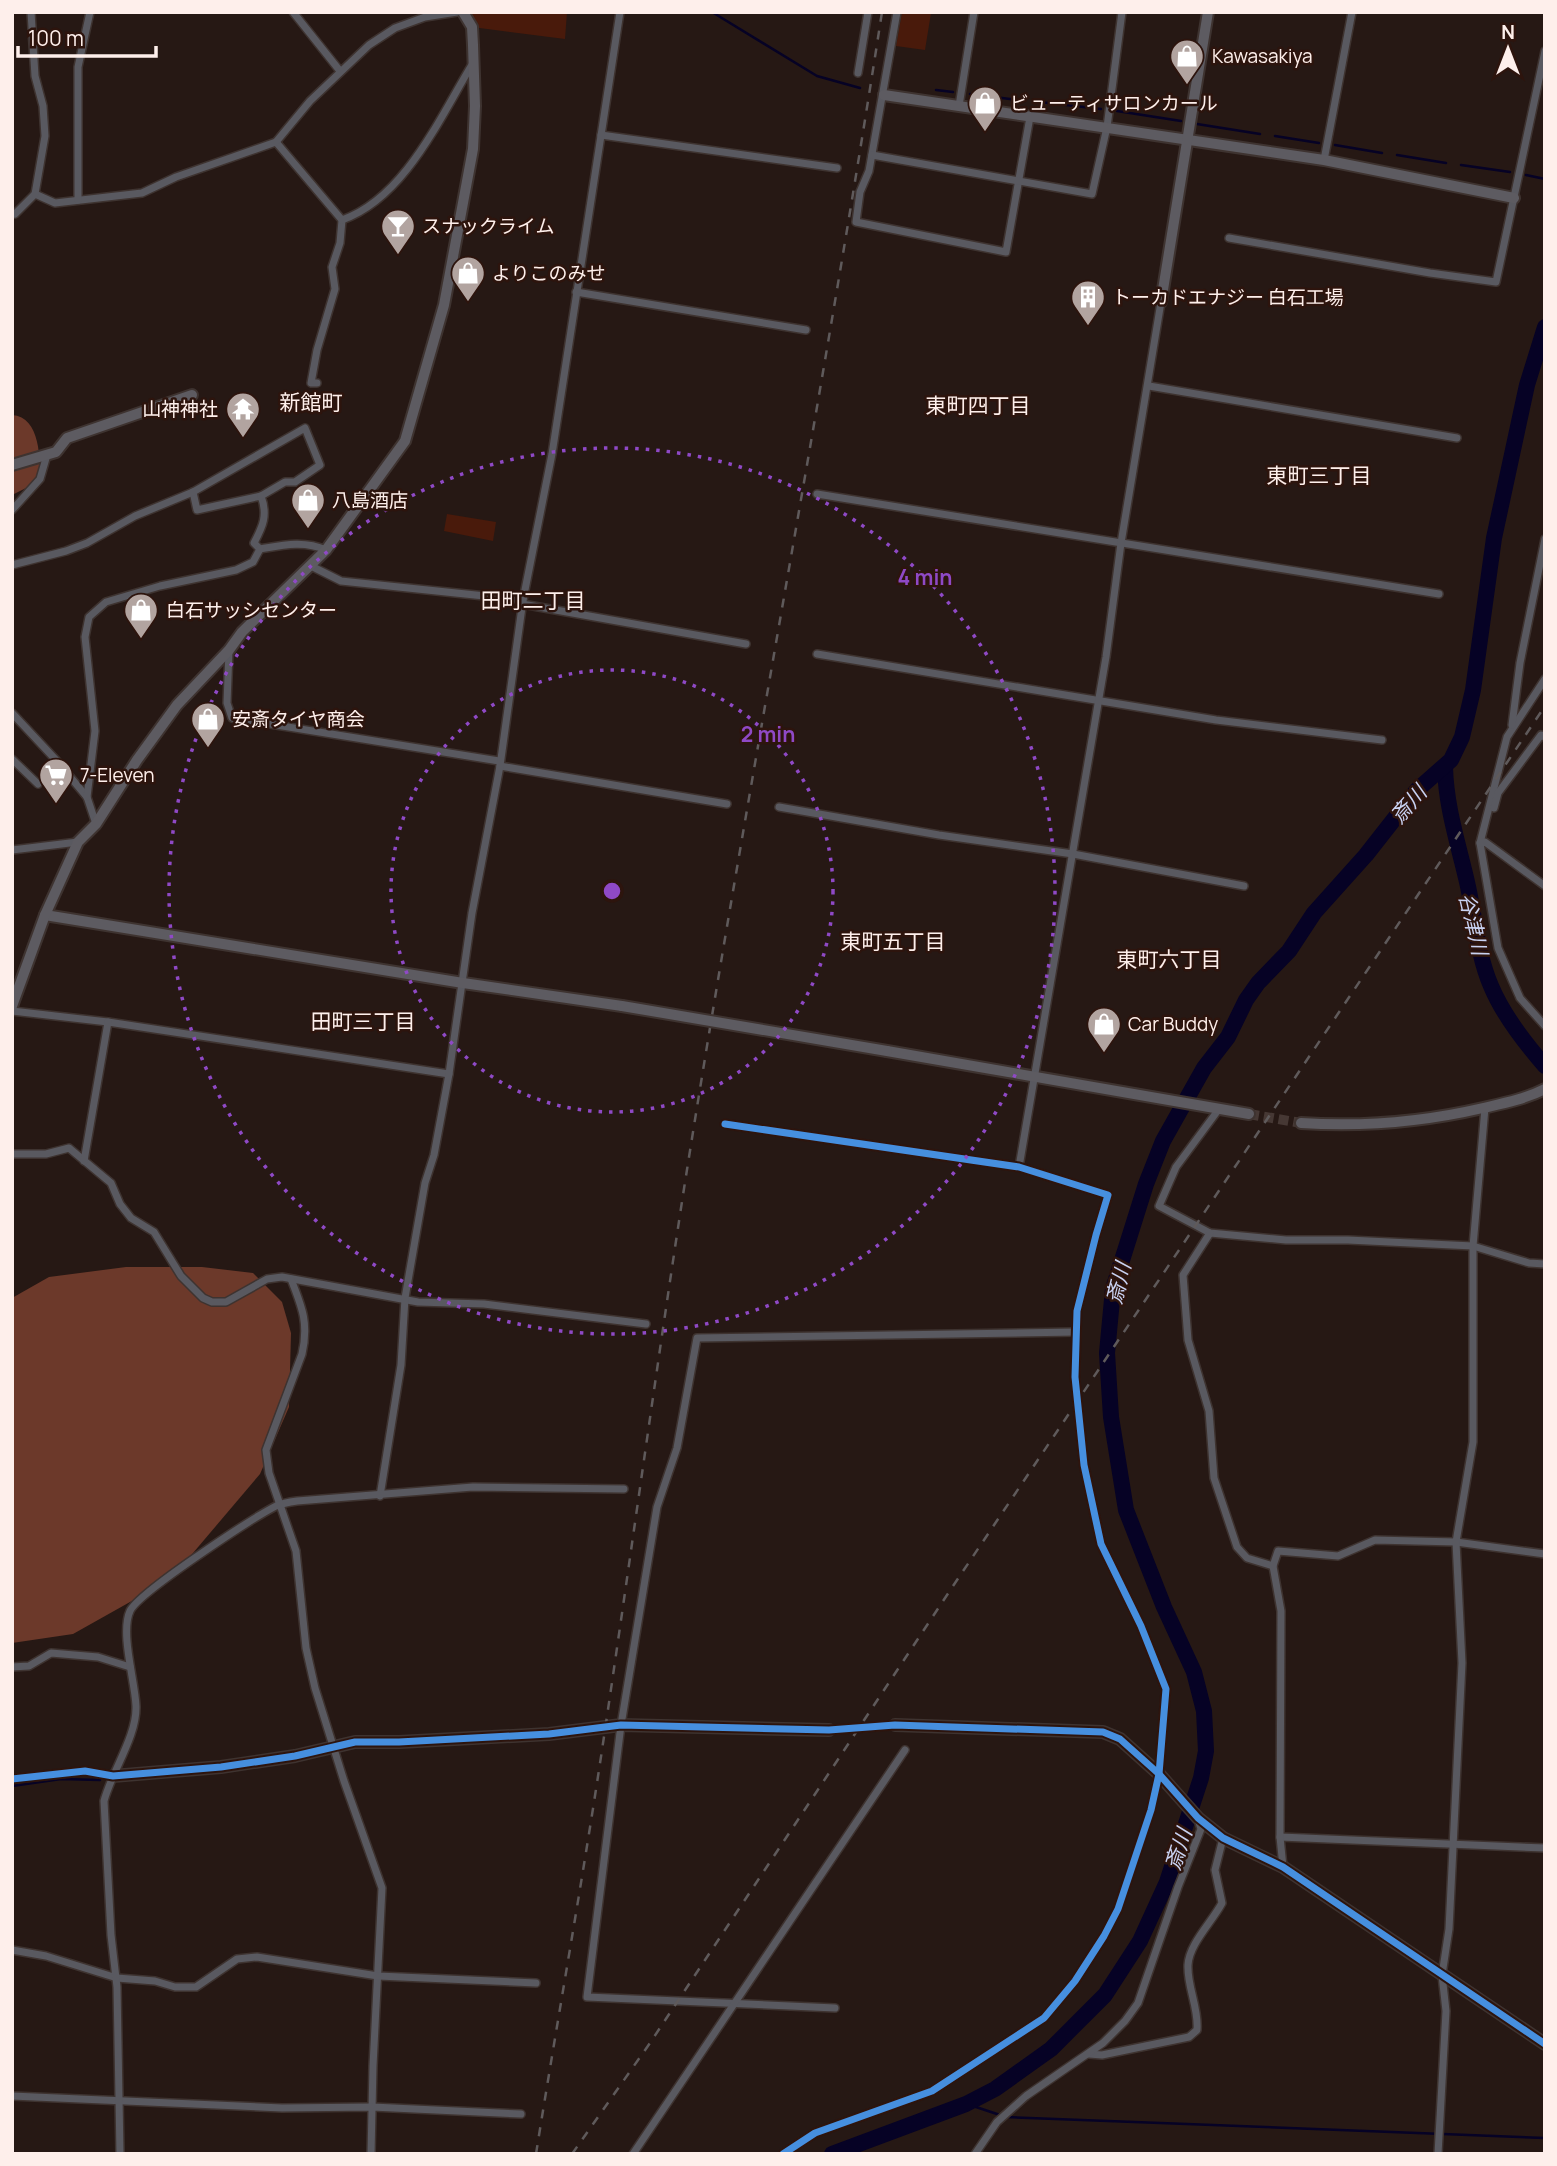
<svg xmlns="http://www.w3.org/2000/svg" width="1557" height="2166" font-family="Manrope,'Noto Sans JP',sans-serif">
  <rect width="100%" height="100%" fill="#261814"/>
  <g fill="#491a0b">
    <polygon points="463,12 567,12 565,39 472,27"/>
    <polygon points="902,12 931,13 925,50 896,46"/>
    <polygon points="447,514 496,522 493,541 444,531"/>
  </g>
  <g fill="#6c392a">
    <path d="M12,415C41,417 40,460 40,481L12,495Z"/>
    <polygon points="126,1267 202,1267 253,1273 282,1302 291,1333 289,1407 260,1474 171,1579 73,1634 12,1643 12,1298 49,1277"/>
  </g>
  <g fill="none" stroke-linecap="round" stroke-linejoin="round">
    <g stroke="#060225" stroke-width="2.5">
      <polyline points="712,12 817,76 860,88"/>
      <polyline points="936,90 953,92"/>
      <polyline points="970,94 1025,101"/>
      <polyline points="1040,102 1101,109"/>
      <polyline points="1117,111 1181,121"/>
      <polyline points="1197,124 1260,134"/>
      <polyline points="1275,136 1319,143"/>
      <polyline points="1335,145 1382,153"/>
      <polyline points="1397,155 1446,163"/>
      <polyline points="1461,165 1510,172"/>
      <polyline points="1526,175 1545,179"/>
      <polyline points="12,1786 61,1779 100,1780"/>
      <polyline points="967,2104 1000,2115"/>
      <polyline points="1006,2117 1545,2138"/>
    </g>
    <g stroke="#060225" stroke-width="16">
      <path d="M1445,767C1446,807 1458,843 1467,882C1475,916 1477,954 1491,986C1503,1015 1525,1043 1545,1066"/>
      <polyline points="832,2154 966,2104 995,2089 1051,2049 1105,1995 1140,1941 1167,1882 1201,1778 1206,1751 1204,1711 1194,1672 1164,1607 1126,1510 1111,1417 1107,1353 1113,1289 1146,1184 1163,1141 1204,1068 1228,1037 1246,1000 1258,983 1289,951 1314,913 1366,855 1417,790 1451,760 1462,737 1473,690 1494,538 1527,385 1545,327"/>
    </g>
    <g stroke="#463834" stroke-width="10" stroke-dasharray="10 5" stroke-linecap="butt">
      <polyline points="1249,1114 1301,1123"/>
      <polyline points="829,1730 895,1725"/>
    </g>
    <g stroke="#3e3330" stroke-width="10">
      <g id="street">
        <polyline points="293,12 340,71"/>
        <polyline points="897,12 869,171 860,192 856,222 1006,252 1030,117"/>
        <polyline points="858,73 868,12"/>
        <polyline points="959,106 974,12"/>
        <polyline points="601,135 837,168"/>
        <polyline points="276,142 342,220 340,243 332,267 335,289 317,350 311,383 317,383"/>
        <polyline points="872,155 1092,194 1107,127 1122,12"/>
        <polyline points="1324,160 1352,12"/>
        <polyline points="35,194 55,203 142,193 176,177 276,142 310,101 369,45 395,28 425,17 457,12"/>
        <polyline points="78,200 78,67 90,12"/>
        <polyline points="15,214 35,194 45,136 43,106 35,76 31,12"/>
        <path d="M342,220C405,198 440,117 473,63"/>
        <polyline points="1229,238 1430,273 1496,282 1545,51"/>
        <polyline points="576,292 806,330"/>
        <polyline points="1149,386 1457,438"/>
        <path d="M193,492L197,510L261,496C268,515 263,526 254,543L260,549"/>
        <polyline points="817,494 1439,594"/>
        <polyline points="12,510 40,479 47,455"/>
        <path d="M260,549C283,545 304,540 326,550"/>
        <polyline points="12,565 66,551 87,543 135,516 193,492 305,428 320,465 295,482 285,482 261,496"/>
        <polyline points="311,566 341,581 523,600"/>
        <polyline points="522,604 746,644"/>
        <polyline points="229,651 227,703 232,718 499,761"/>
        <polyline points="817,654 1216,720 1382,740"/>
        <polyline points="1545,679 1507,737 1480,843 1498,948 1520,998 1545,1026"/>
        <polyline points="12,713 56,760 87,797 96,824"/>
        <polyline points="1512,725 1520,663 1545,539"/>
        <polyline points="12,759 38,784"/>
        <polyline points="500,766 727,804"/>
        <polyline points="87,797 95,731 85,637 89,617 106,602 160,586 236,570 253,562 260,549"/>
        <polyline points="779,807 939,835 1073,854 1244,886"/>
        <polyline points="1494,808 1498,793 1541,735 1545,737"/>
        <polyline points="1480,843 1485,842 1545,886"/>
        <polyline points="12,850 78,842"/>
        <polyline points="12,1011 108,1022 449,1074"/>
        <polyline points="1219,1109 1176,1167 1159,1206 1210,1233 1286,1240 1348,1240 1473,1246 1529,1263 1545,1264"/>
        <polyline points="725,1124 1019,1167 1108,1195 1096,1235 1077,1311 1075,1377 1084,1465 1101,1544 1141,1626 1166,1689 1159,1774 1151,1810 1118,1909 1104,1936 1075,1981 1044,2018 932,2091 815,2133 783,2154"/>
        <polyline points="12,1154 46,1154 69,1148 111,1183 120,1204 131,1218 154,1232 181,1276 203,1298 212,1302 226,1302 267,1279 282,1277 418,1302 484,1304 646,1324"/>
        <polyline points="84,1161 108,1022"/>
        <polyline points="1019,1167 1106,657 1121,543 1161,302"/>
        <polyline points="1210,1233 1183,1275 1188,1340 1209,1411 1214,1478 1237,1547 1247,1558 1273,1566"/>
        <path d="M291,1279C302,1307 309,1323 302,1354L266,1450L269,1473L296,1551L306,1648L315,1688L344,1781L382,1888L373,2066L371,2154"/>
        <polyline points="380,1496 401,1365 405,1298 425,1183 434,1155 449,1074 472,913 500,766 523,600 552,454 620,12"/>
        <polyline points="12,1667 29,1666 51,1653 98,1657 130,1667"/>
        <polyline points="12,1779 85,1771 113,1776"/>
        <polyline points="1280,1837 1545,1848"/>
        <polyline points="1283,1867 1280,1837 1281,1611 1273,1566 1278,1551 1338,1556 1375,1540 1456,1542 1545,1554"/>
        <polyline points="12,1950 46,1956 117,1978 155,1981 175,1987 196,1987 237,1959 257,1957 378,1976 536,1983"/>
        <polyline points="835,2008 587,1997 621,1725 657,1507 677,1448 697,1338 1076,1332"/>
        <path d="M1089,2054L1102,2055L1189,2037L1197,2030C1199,2008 1187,1987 1188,1965C1189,1944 1212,1922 1222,1903L1215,1870L1223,1838"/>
        <polyline points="12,2096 282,2108 372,2107 521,2114"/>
        <path d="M120,2154L117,1987L111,1935L104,1801C112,1771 137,1736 136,1706C135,1681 120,1633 130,1611C139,1592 253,1518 276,1506C283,1503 290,1502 297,1501L473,1487L624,1489"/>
        <polyline points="633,2154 905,1750"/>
        <polyline points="975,2154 997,2122 1026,2096 1103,2043 1125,2021 1138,2003 1178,1887 1201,1829 1198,1819"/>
        <polyline points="1438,2154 1446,2011 1442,1975 1449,1929 1462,1663 1456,1542 1473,1442 1473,1246 1485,1108"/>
      </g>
    </g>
    <g stroke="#3e3330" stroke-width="14">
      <g id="secondary">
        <polyline points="884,95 1324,160 1514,198"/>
        <polyline points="1161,302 1208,12"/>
        <polyline points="12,465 56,452 67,438 192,395"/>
        <polyline points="45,915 463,983 622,1006"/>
        <polyline points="12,1006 45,915 78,842 96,824 137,760 177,705 229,650 242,632 326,550 405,441 444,305 473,149 475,106 473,45 472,27 463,12"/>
        <polyline points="887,1051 1249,1114"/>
        <path d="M1301,1123C1363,1127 1423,1122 1483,1108C1505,1103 1525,1099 1545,1089"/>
        <polyline points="895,1725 1103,1732 1120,1739 1159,1774 1198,1818 1223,1838 1283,1867 1545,2044"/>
        <polyline points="113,1776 221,1767 295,1756 355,1742 399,1742 549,1734 621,1725 829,1730"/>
      </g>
    </g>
    <use href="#street" stroke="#595960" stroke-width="7"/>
    <use href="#secondary" stroke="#5d5b61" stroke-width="10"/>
    <g stroke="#5f5a5b" stroke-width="2.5" stroke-dasharray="9 9" stroke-linecap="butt">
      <path d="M536,2154C559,2010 585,1867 606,1723C632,1547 656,1371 683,1195C745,800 821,407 882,12"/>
      <polyline points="572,2154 650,2043 951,1589 1545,706"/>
    </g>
    <g stroke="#3e3330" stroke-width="14" stroke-linecap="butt">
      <polyline id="secondary-bridge" points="622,1006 887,1051"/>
    </g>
    <use href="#secondary-bridge" stroke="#5d5b61" stroke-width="10"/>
    <g stroke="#2d140d" stroke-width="11">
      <g id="cycleway">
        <polyline points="725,1124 1019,1167 1108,1195 1096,1235 1077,1311 1075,1377 1084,1465 1101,1544 1141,1626 1166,1689 1159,1774 1151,1810 1118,1909 1104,1936 1075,1981 1044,2018 932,2091 815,2133 783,2154"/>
        <polyline points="12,1779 85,1771 113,1776 221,1767 295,1756 355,1742 399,1742 549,1734 621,1725 829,1730 895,1725 1103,1732 1120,1739 1159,1774 1198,1818 1223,1838 1283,1867 1545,2044"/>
      </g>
    </g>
    <use href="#cycleway" stroke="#468fdf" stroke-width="7"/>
  </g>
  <g fill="none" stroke="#8f49c6" stroke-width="3.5" stroke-dasharray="3.5 7">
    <circle cx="612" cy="891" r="221"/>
    <circle cx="612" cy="891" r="443"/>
  </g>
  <defs>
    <g id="shop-pin" transform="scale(1.75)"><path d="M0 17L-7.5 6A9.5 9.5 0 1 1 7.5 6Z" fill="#b2a4a0" stroke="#2d140d"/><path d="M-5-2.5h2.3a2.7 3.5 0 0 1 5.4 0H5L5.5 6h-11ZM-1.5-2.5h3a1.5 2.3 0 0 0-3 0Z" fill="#fff"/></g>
    <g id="bar-pin" transform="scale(1.75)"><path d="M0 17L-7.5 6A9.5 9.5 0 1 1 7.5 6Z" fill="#b2a4a0" stroke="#2d140d"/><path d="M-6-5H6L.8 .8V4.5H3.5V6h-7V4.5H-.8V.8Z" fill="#fff"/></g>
    <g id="building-pin" transform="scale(1.75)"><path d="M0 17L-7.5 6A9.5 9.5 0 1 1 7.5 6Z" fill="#b2a4a0" stroke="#2d140d"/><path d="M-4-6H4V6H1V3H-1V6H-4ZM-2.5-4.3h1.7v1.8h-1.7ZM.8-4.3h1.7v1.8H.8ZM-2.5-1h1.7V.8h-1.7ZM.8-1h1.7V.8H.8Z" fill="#fff"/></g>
    <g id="temple-pin" transform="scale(1.75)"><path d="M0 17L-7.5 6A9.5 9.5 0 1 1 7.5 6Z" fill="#b2a4a0" stroke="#2d140d"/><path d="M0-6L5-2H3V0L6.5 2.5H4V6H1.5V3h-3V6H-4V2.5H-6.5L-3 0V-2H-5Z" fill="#fff"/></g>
    <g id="supermarket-pin" transform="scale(1.75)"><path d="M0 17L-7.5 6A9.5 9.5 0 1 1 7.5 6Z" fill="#b2a4a0" stroke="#2d140d"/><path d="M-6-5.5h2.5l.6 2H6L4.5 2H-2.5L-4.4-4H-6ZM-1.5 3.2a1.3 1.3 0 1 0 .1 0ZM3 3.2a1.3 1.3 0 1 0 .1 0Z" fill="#fff"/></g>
  </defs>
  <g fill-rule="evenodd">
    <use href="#shop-pin" x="1187" y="56"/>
    <use href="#shop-pin" x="985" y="103"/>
    <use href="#bar-pin" x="398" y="226"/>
    <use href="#shop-pin" x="468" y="273"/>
    <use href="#building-pin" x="1088" y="297"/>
    <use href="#temple-pin" x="243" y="409"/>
    <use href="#shop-pin" x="308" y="500"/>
    <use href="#shop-pin" x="141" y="610"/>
    <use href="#shop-pin" x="208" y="719"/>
    <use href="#supermarket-pin" x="56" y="775"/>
    <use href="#shop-pin" x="1104" y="1024"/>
  </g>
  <g text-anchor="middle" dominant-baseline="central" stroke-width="5" stroke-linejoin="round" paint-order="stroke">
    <g font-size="19" fill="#feefeb" stroke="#2d140d" text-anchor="start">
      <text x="1212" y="56">Kawasakiya</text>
      <text x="1010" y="103">ビューティサロンカール</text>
      <text x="422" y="226">スナックライム</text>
      <text x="492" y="273">よりこのみせ</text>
      <text x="1112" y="297">トーカドエナジー 白石工場</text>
      <text x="218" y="409" text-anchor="end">山神神社</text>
      <text x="332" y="500">八島酒店</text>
      <text x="166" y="610">白石サッシセンター</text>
      <text x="232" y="719">安斎タイヤ商会</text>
      <text x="80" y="775">7-Eleven</text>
      <text x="1128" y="1024">Car Buddy</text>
    </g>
    <g font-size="21" fill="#feefeb" stroke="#2d140d">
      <text x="311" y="402">新館町</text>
      <text x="978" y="405">東町四丁目</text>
      <text x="1319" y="475">東町三丁目</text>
      <text x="533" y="600">田町二丁目</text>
      <text x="893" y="941">東町五丁目</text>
      <text x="1169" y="959">東町六丁目</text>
      <text x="363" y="1021">田町三丁目</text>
    </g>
    <g font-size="21" font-style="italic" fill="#c9d2f2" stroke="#2d140d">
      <text transform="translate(1408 804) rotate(-49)">斎川</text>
      <text transform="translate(1474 924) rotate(77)">谷津川</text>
      <text transform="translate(1118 1283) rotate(-76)">斎川</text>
      <text transform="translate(1178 1849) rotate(-72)">斎川</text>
    </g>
  </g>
  <circle cx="612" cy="891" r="10" fill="#8f49c6" stroke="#2d140d" stroke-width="3.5"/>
  <g font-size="21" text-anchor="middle" font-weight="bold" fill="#8f49c6" stroke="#2d140d" stroke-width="5" stroke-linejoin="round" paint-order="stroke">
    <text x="925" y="585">4 min</text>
    <text x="768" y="742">2 min</text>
  </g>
  <rect width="1557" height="2166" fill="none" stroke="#feefeb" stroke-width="28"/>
  <g transform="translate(1508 49)" stroke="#2d140d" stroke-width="5" paint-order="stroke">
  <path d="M0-5L12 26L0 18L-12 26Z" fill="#feefeb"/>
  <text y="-10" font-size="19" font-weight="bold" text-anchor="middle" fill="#feefeb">N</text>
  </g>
  <path d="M18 46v10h138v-10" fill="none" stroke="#feefeb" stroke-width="3.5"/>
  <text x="28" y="46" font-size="21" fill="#feefeb" stroke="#2d140d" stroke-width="5" paint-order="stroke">100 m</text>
</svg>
